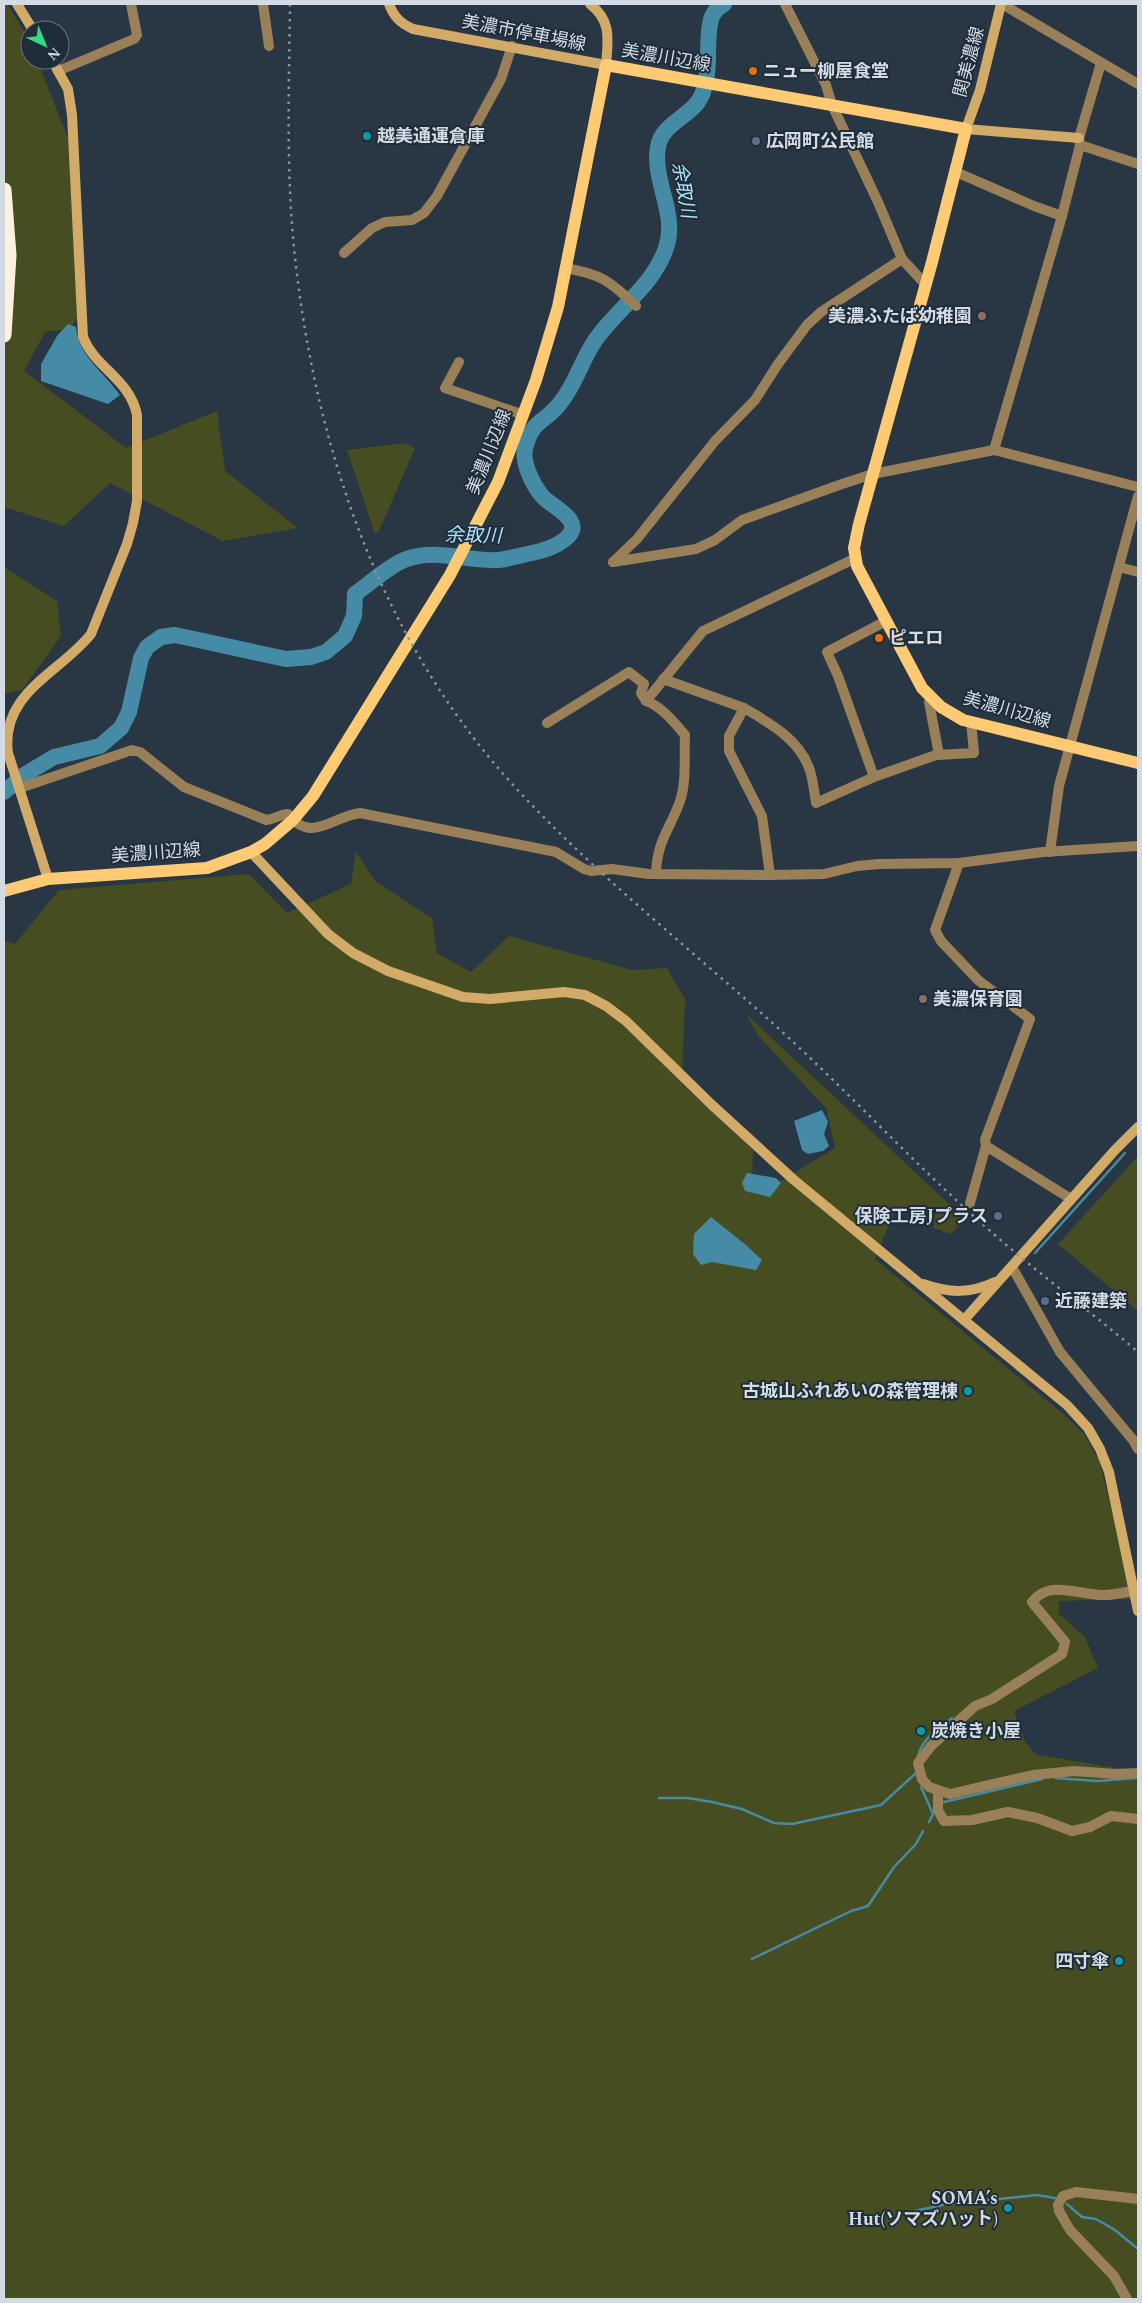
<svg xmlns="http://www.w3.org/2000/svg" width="1142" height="2303" font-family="Spectral,'Noto Sans JP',serif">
  <rect width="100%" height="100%" fill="#293643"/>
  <g fill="#464e21">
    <polygon points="4,4 7,4 28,38 30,43 30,60 37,60 68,138 83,310 70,329 45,332 24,371 126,448 217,411 225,471 298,528 223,541 110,483 64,526 4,507"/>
    <polygon points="404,443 415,448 379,531 375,534 347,450"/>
    <polygon points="4,567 57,601 61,636 22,690 4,694"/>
    <polygon points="356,852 376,882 432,918 437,953 471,972 509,936 632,970 667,968 685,999 682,1084 753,1150 752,1183 766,1190 835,1148 826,1108 760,1038 745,1013 966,1220 950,1234 934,1228 935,1212 913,1206 894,1212 875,1259 1061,1412 1083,1433 1099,1460 1134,1599 1059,1601 1059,1614 1085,1637 1098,1668 1014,1711 1025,1742 1035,1754 1138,1772 1138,2299 4,2299 4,941 15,944 59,890 249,874 287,913 351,884"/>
    <polygon points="1138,1156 1138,1311 1058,1244"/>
  </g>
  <g fill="#458ba6">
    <path d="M68,324L76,327C78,356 105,373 120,395L108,404L41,381V364L57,336Z"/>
    <polygon points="822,1110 828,1122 824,1134 829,1146 823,1151 808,1154 802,1150 794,1121"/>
    <polygon points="747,1173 776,1178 781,1183 770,1197 745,1191 742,1183"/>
    <polygon points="711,1217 746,1245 762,1260 756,1270 712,1262 701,1265 693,1254 694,1234"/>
  </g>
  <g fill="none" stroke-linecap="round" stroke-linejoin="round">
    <g stroke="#458ba6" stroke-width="2.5">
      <polyline points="1035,1253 1125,1153"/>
      <path d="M918,1756C922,1739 939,1728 952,1718"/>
      <polyline points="1055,1778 1097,1781 1137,1778"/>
      <polyline points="921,1787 933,1814 929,1822"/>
      <polyline points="659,1798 688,1798 712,1802 742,1809 774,1823 792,1824 881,1805 916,1773"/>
      <polyline points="944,1802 1042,1779"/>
      <polyline points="752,1959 851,1911 868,1906 894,1867 916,1844 923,1831"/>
      <polyline points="954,2204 1037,2195 1055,2198"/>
      <polyline points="1067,2204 1082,2217 1096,2219 1115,2230 1138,2249"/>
      <polyline points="910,2212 943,2205"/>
    </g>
    <path stroke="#458ba6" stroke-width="16" d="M4,792L24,775L54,757L100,746L121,728L129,712L141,658L147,647L161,637L175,635L286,659L311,657L326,652L345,636L354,616L355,594C369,584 389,566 404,560C435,547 467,562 498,560C509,559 521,555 532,553C542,551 555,547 564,540C589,521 551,507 542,496C533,485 522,463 525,449C532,418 546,423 561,402C576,383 582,359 596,339C619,307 653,286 666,248C678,214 652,181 658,147C662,121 696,116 703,92C711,68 706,47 710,24C711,15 717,8 724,4"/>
    <g stroke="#998058" stroke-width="10">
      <polyline points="263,4 269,46"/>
      <polyline points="785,4 826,85 832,105 878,202 902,259 925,284"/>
      <polyline points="1002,4 1138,84"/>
      <polyline points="58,71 134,39 137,35 131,4"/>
      <polyline points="1080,145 1138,164"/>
      <polyline points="956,172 1034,206 1062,216"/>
      <polyline points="344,253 372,228 385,222 412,220 424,213 437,196 501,79 512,46"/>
      <path d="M565,268C601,274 610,281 636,306"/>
      <polyline points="459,362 445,388 524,415"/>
      <polyline points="994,450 1062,216 1080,145 1079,138 1101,63"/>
      <polyline points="613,562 696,549 715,540 742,520 842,484 873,474 994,450 1138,487"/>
      <polyline points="613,562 637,539 715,441 755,400 778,364 807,325 821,312 902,259"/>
      <polyline points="1119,567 1138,572"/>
      <polyline points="663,679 744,708 729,736 729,751 762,816 770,875"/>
      <polyline points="931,698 929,702 939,755"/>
      <path d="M646,701C661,706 674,722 685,735C684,757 687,784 679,804C668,832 657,842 656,874"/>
      <path d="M744,708C768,722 799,739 809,768C813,778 814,791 816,803L874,777L936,755L974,753L971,721"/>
      <polyline points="547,723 629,672 644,684 641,693 646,701 703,631 856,558"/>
      <polyline points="874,777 838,676 827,652 886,621"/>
      <path d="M20,788L132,750L140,752L184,787L266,820C276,819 280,814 288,814C311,844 331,817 360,813L556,852L584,869L591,871L612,869L649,874L770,875L824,874L857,866L879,864L959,863L1043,852L1138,846"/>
      <polyline points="1050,852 1059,786 1138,496"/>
      <polyline points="959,863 935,930 941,941 978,980 1030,1019 985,1140 986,1146 1071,1199"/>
      <polyline points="970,1203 986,1146"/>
      <polyline points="1012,1267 1060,1352 1133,1440 1138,1449"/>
      <path d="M1138,1590C1127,1592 1114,1595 1103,1595C1078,1595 1050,1579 1032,1602L1065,1642L1062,1654L992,1699L975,1706L931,1746L918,1763L922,1779L929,1787L950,1794L1033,1775L1074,1771L1115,1774L1138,1773"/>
      <polyline points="938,1791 938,1810 944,1821 972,1820 1008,1812 1037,1818 1072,1831 1090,1827 1111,1816 1138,1819"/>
      <polyline points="1127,2299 1114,2276 1070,2230 1059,2211 1058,2205 1063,2196 1076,2192 1138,2199"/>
    </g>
    <g stroke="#d2ab68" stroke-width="10">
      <polyline points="17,4 33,30"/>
      <path d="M389,4C394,17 400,23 413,29L606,65C608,40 612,21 590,4"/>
      <polyline points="1001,4 980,90 966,129 1079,138"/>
      <polyline points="251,852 328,934 353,953 388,971 463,997 490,999 564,992 585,995 606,1006 626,1021 712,1105 794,1180 1067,1405 1088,1428 1100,1449 1109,1472 1138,1611"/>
      <path d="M48,879L8,753C0,693 60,673 91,634L127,544L133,523L137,501V415C130,379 95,368 83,337L72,115L68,89L52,60"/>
      <path d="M923,1284C949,1293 970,1294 995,1282"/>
      <polyline points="964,1320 1115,1150 1138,1127"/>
    </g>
    <polyline stroke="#fecb74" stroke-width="12" points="4,891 48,879 207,868 251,852 265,844 293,820 313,796 450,575 498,482 536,380 558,307 606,65 966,129 932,262 859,524 854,548 857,566 922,688 941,707 963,720 1138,763"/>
    <polyline stroke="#fef2df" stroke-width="15" points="4,190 9,255 4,335"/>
    <path stroke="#8b95a0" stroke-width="2.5" stroke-dasharray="2.5 5" stroke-linecap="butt" d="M290,4C289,85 286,168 294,248C314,444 379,639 514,786C591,870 683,943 768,1019C844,1087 912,1162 988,1229C1036,1272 1089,1310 1138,1352"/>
  </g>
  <g fill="#e8710a" stroke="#1f2c39" stroke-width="2">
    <circle cx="753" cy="71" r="5"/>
    <circle cx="879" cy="638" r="5"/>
  </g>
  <g fill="#0f9aa8" stroke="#1f2c39" stroke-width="2">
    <circle cx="367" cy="136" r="5"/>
    <circle cx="968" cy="1391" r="5"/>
    <circle cx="921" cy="1731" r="5"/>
    <circle cx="1119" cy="1961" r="5"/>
    <circle cx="1008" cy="2208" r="5"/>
  </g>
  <g fill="#5c6f8a" stroke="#1f2c39" stroke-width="2">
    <circle cx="756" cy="141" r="5"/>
    <circle cx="998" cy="1216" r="5"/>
    <circle cx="1045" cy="1301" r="5"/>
  </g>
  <g fill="#8d6e63" stroke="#1f2c39" stroke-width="2">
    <circle cx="982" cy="316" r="5"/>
    <circle cx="923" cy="999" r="5"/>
  </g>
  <g text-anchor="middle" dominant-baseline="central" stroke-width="4" stroke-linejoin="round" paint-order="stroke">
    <g font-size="18" fill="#d3dbe4" stroke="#1f2c39">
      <text transform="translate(524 33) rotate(11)">美濃市停車場線</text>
      <text transform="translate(666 58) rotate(10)">美濃川辺線</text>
      <text transform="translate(969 62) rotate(-75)">関美濃線</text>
      <text transform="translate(489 452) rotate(-68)">美濃川辺線</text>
      <text transform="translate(1007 710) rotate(16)">美濃川辺線</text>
      <text transform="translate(156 853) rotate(-4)">美濃川辺線</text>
    </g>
    <g font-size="18" font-weight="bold" fill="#d3dbe4" stroke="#1f2c39" text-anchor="start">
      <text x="763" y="71">ニュー柳屋食堂</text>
      <text x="377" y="136">越美通運倉庫</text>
      <text x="766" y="141">広岡町公民館</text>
      <text x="972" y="316" text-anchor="end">美濃ふたば幼稚園</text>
      <text x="889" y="638">ピエロ</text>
      <text x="933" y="999">美濃保育園</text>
      <text x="988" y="1216" text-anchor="end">保険工房Jプラス</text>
      <text x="1055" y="1301">近藤建築</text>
      <text x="958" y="1391" text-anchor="end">古城山ふれあいの森管理棟</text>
      <text x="931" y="1731">炭焼き小屋</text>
      <text x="1109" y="1961" text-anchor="end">四寸傘</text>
      <text x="998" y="2198" text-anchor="end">SOMA’s<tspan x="998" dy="21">Hut(ソマズハット)</tspan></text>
    </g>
    <g font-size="19" font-style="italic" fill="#ace5fd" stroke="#1f2c39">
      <text transform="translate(683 190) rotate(80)">余取川</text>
      <text transform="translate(473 536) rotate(1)">余取川</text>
    </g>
  </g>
  <rect width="1142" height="2303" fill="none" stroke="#d3dbe4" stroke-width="10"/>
  <g transform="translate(45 45) rotate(136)"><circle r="24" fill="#1f2c39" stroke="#67727d"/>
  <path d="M0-4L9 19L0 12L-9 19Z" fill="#38d880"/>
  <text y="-8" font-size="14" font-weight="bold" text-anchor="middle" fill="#d3dbe4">N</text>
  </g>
</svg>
